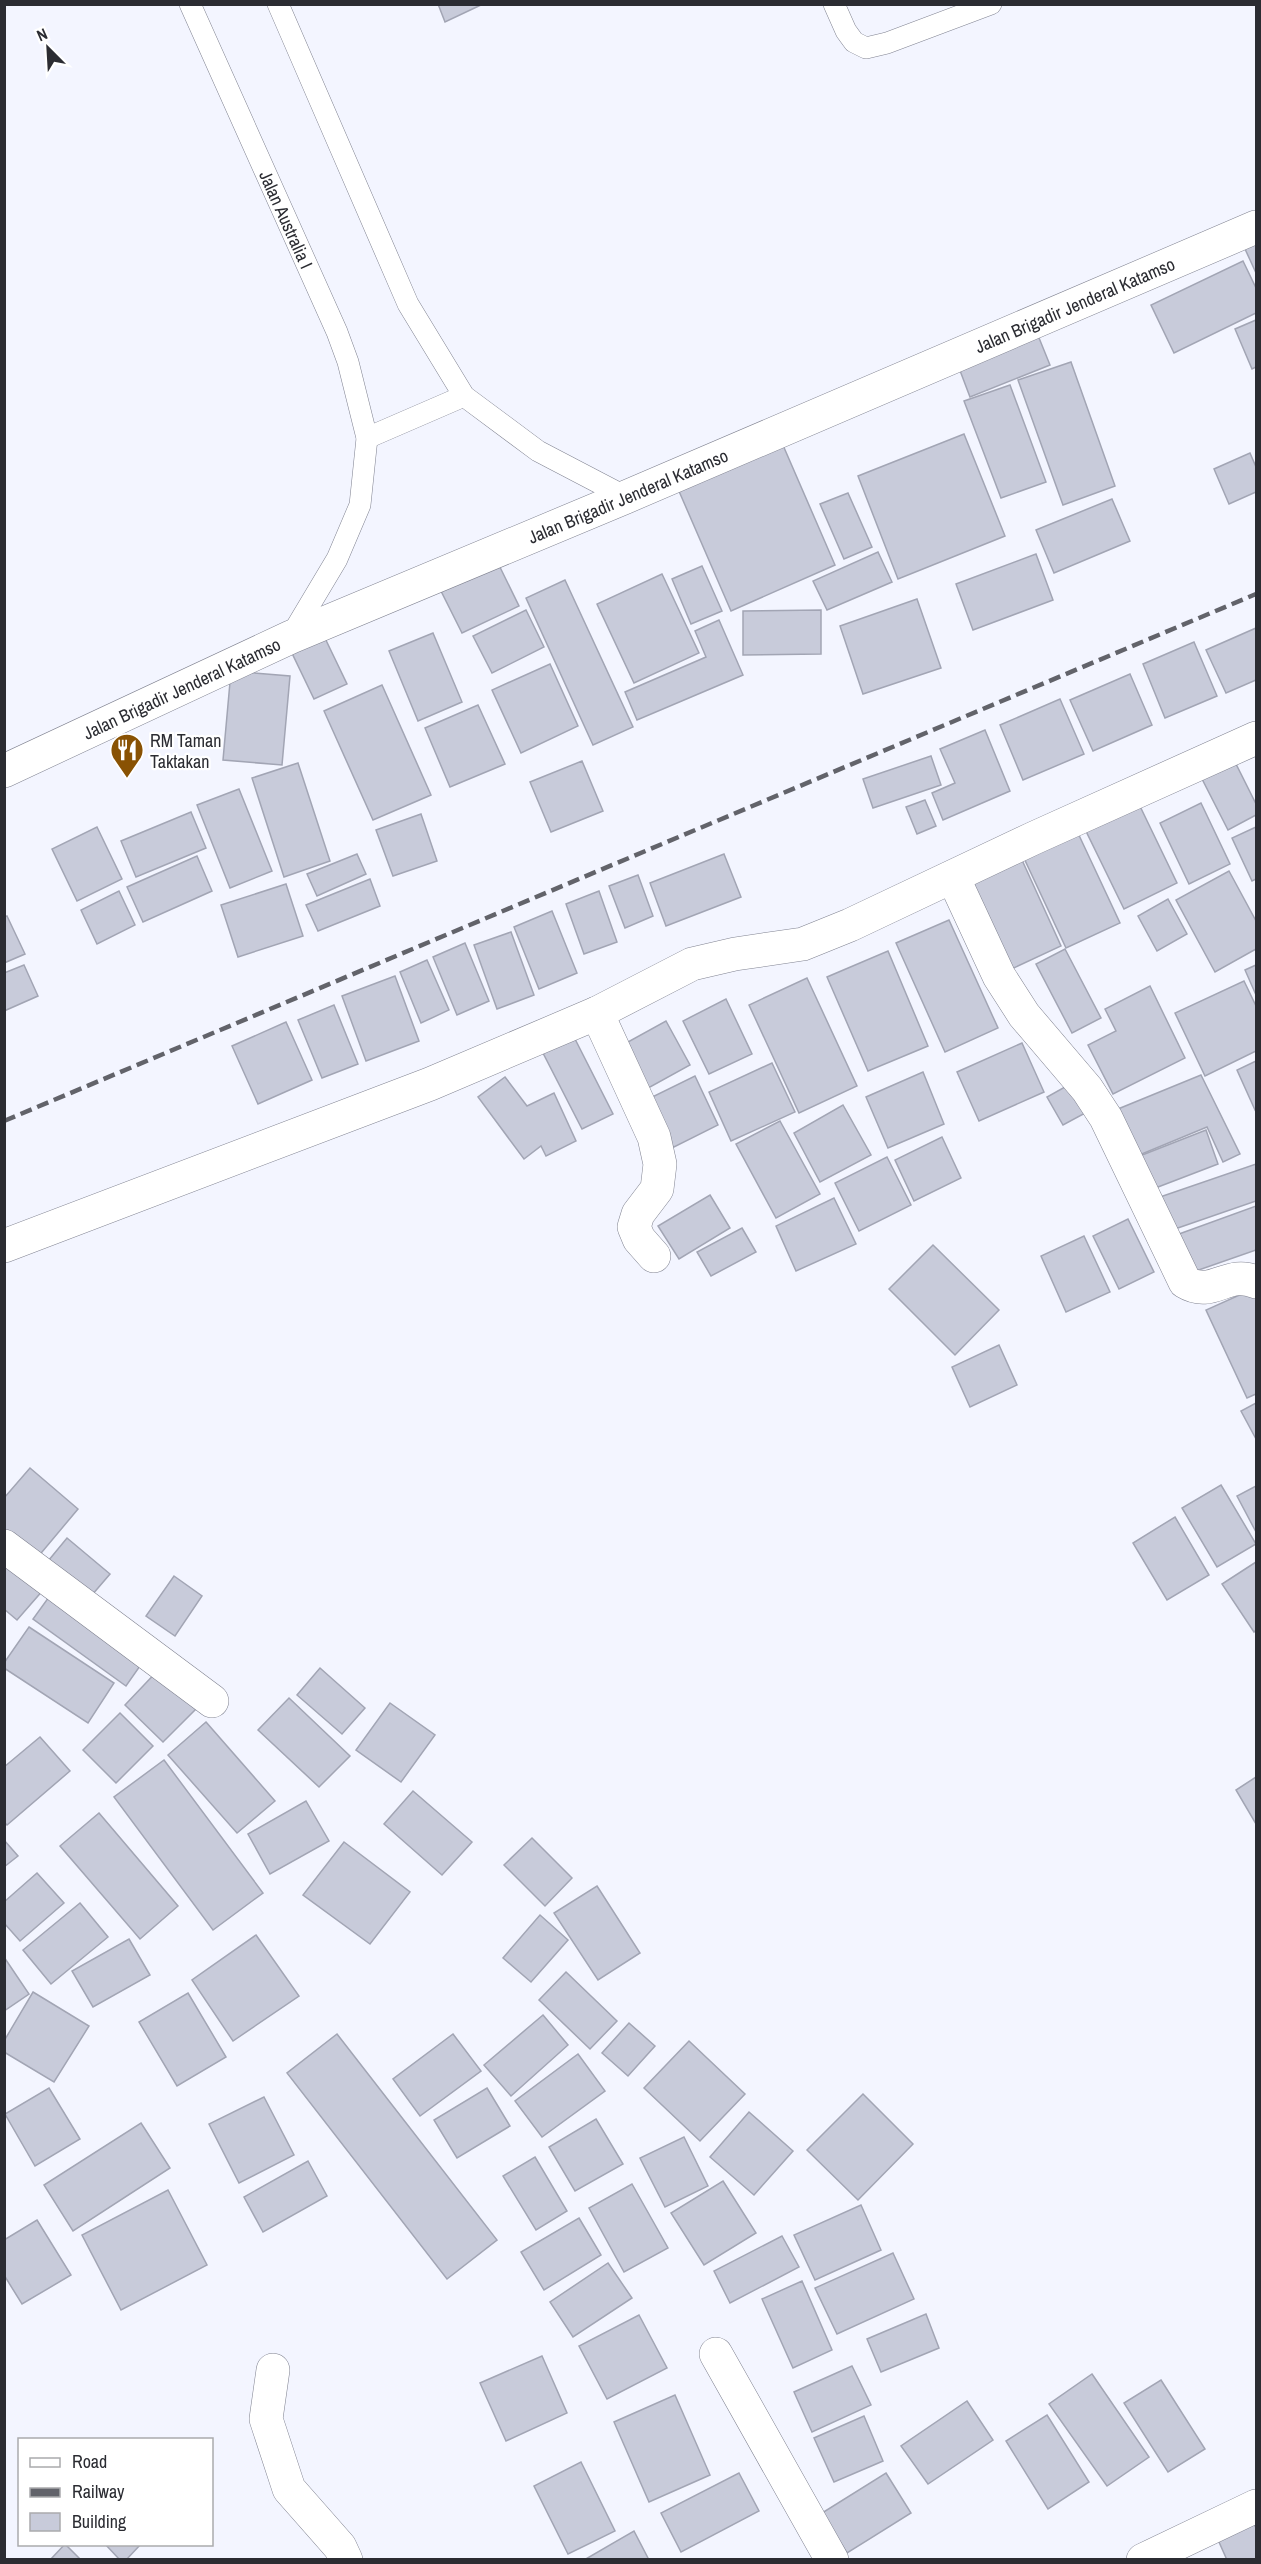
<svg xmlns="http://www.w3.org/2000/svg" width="1261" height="2564" font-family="'Archivo Narrow',sans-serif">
  <rect width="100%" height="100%" fill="#f3f5ff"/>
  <g fill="#c8cbda" stroke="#a2a5b4" stroke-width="1.5">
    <polygon points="438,4 483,4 445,22"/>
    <polygon points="1256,230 1256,273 1240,238"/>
    <polygon points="1243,261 1256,288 1256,313 1174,353 1151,305"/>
    <polygon points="1256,320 1256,367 1252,369 1235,329"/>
    <polygon points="1035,328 1050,365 970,397 956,360"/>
    <polygon points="1071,362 1115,486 1063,505 1018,380"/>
    <polygon points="1010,385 1046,482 1001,498 964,401"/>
    <polygon points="964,434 1005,536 898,579 858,476"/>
    <polygon points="779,436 835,565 731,611 675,482"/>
    <polygon points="1250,453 1256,467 1256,492 1229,504 1214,469"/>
    <polygon points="848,493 872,547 844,559 820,504"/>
    <polygon points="1112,499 1130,541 1054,573 1036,530"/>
    <polygon points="878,552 892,582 827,610 813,581"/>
    <polygon points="1036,554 1053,600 973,630 956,584"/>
    <polygon points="495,557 519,606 462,633 438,585"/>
    <polygon points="702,566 722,611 691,624 672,579"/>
    <polygon points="662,574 699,653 634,683 597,604"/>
    <polygon points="565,580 633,727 593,745 526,598"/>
    <polygon points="917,599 941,668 863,694 840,626"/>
    <polygon points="526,610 544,647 492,673 473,636"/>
    <polygon points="821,610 821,654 743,655 743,611"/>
    <polygon points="719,620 743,675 637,720 625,692 706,657 695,631"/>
    <polygon points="1256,628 1256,680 1226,693 1206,650"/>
    <polygon points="433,633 462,702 418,721 389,651"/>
    <polygon points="323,634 347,684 314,699 290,649"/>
    <polygon points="1194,642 1217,696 1165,718 1143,664"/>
    <polygon points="550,664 578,726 521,753 492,690"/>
    <polygon points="231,671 290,676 282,765 223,760"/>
    <polygon points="1130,674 1152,725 1093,751 1070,700"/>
    <polygon points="382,685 431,795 373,820 324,711"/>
    <polygon points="1060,699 1084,754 1023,780 1000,725"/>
    <polygon points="478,705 505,764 450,787 425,728"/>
    <polygon points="985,730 1010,791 943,820 932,793 955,783 940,749"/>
    <polygon points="1231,754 1256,804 1256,815 1228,830 1198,771"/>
    <polygon points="931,756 941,785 873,808 863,779"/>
    <polygon points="582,761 603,811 551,832 530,782"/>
    <polygon points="298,763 330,861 284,877 252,778"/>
    <polygon points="239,789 272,871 230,888 197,805"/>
    <polygon points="925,800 936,826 917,834 906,807"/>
    <polygon points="1137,800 1177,883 1124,909 1083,825"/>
    <polygon points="1201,803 1230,864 1189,884 1160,823"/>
    <polygon points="191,812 206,848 136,877 121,841"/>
    <polygon points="421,814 437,861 393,876 376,830"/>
    <polygon points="97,827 122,879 77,901 52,849"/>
    <polygon points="1256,827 1256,879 1252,881 1232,838"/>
    <polygon points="1077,831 1120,923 1066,948 1023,856"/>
    <polygon points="357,854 366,874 317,896 307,874"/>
    <polygon points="724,854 741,897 666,926 650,883"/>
    <polygon points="197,856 212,891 143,922 127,887"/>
    <polygon points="1022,860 1061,946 1003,973 963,886"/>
    <polygon points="1229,871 1256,921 1256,949 1215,972 1176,900"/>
    <polygon points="638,875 653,916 625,928 609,886"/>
    <polygon points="370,879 380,906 318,931 306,905"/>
    <polygon points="286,884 303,936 238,957 221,905"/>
    <polygon points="119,891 135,925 97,944 81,910"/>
    <polygon points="599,891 617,942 584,954 566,904"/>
    <polygon points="1168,899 1187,934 1157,951 1138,916"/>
    <polygon points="552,911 577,973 539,989 514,927"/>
    <polygon points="7,916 25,954 4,963 4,917"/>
    <polygon points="949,920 998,1028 945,1052 896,943"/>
    <polygon points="511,932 534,995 497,1009 474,945"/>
    <polygon points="465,943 489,1001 457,1015 433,957"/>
    <polygon points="1065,949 1101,1018 1072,1033 1036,964"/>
    <polygon points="888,951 928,1046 868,1071 827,977"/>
    <polygon points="427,960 449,1010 421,1023 400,972"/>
    <polygon points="24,965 38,996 4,1011 4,973"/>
    <polygon points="1256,965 1256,995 1245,970"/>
    <polygon points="395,976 419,1041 366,1061 342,996"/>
    <polygon points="807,978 857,1086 799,1113 749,1005"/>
    <polygon points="1244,981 1256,1006 1256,1051 1205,1076 1175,1013"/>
    <polygon points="1150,986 1185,1058 1113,1094 1088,1045 1116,1031 1105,1009"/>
    <polygon points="726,999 752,1054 709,1074 683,1021"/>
    <polygon points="334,1005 358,1064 322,1078 298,1020"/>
    <polygon points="666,1021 690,1065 641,1092 617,1048"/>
    <polygon points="286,1022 312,1080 258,1104 232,1046"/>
    <polygon points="574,1037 613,1114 582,1129 543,1053"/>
    <polygon points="1022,1043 1044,1092 979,1121 957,1072"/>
    <polygon points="1256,1061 1256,1109 1255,1110 1237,1070"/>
    <polygon points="772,1063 795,1112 731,1141 709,1092"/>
    <polygon points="923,1072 944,1124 888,1148 866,1097"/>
    <polygon points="1201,1075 1240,1154 1223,1162 1207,1127 1137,1156 1118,1109"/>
    <polygon points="695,1076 718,1125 668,1150 644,1101"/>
    <polygon points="505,1077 527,1106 554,1093 576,1141 546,1156 541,1146 524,1159 478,1097"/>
    <polygon points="1072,1083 1089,1111 1063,1125 1047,1097"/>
    <polygon points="843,1105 871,1155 820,1182 794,1133"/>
    <polygon points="780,1121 820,1194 776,1218 736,1144"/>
    <polygon points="1206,1130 1218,1164 1145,1192 1132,1159"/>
    <polygon points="942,1137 961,1178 914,1201 895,1160"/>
    <polygon points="887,1157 911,1205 859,1231 835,1183"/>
    <polygon points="1256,1164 1256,1201 1172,1230 1160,1197"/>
    <polygon points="710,1195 730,1228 679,1259 658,1226"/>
    <polygon points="834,1198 856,1244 796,1271 776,1226"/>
    <polygon points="1256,1206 1256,1250 1193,1272 1179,1234"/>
    <polygon points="1128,1219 1154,1272 1119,1289 1093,1236"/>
    <polygon points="742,1228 756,1252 711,1276 697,1252"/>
    <polygon points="1084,1236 1110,1292 1066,1312 1041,1256"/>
    <polygon points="933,1245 999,1310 955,1355 889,1289"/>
    <polygon points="1255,1288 1256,1292 1256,1394 1247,1398 1206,1310"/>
    <polygon points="999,1345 1017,1385 970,1407 952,1367"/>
    <polygon points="1256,1403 1256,1439 1241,1411"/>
    <polygon points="30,1468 78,1509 37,1558 4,1530 4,1498"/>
    <polygon points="1221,1485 1256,1544 1217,1567 1182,1508"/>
    <polygon points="1256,1486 1256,1532 1237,1496"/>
    <polygon points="1175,1517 1209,1575 1167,1600 1133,1543"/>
    <polygon points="67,1538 110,1574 86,1602 44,1566"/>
    <polygon points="4,1555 44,1589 17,1620 4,1609"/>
    <polygon points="1256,1562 1256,1630 1254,1632 1222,1584"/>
    <polygon points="174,1576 202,1596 175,1636 146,1616"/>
    <polygon points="54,1590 147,1656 126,1686 33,1619"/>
    <polygon points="29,1627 114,1683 88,1723 4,1668 4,1663"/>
    <polygon points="162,1666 201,1704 163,1742 125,1705"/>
    <polygon points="320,1668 365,1708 342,1734 297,1695"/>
    <polygon points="289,1698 350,1756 319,1787 258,1730"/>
    <polygon points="390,1703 435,1735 401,1782 356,1750"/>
    <polygon points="120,1713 153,1746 116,1783 83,1750"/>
    <polygon points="206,1722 275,1801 237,1833 168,1755"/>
    <polygon points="40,1737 70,1771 7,1825 4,1822 4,1767"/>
    <polygon points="164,1760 263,1893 213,1930 114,1797"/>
    <polygon points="1256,1777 1256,1824 1236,1790"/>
    <polygon points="413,1791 472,1842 442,1875 384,1824"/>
    <polygon points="306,1801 329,1841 270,1874 248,1834"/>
    <polygon points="99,1813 178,1906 140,1939 60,1846"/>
    <polygon points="532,1838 572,1878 545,1906 504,1865"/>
    <polygon points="4,1840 18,1856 4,1867"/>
    <polygon points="344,1842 410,1892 370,1944 303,1895"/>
    <polygon points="37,1873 64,1903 20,1941 4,1923 4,1902"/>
    <polygon points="597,1886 640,1953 598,1980 554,1913"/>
    <polygon points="80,1903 108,1937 51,1984 23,1950"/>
    <polygon points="540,1915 568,1940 531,1982 503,1958"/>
    <polygon points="256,1935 299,1996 233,2041 192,1980"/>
    <polygon points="129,1939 150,1975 93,2007 72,1971"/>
    <polygon points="4,1957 29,1994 4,2011"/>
    <polygon points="566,1972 617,2021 590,2049 539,2000"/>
    <polygon points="33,1992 89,2026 54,2082 4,2052 4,2041"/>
    <polygon points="188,1993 226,2057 177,2086 139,2022"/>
    <polygon points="543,2015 568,2045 511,2096 484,2065"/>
    <polygon points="629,2023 655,2046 628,2076 602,2053"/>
    <polygon points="337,2034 497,2240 447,2279 287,2073"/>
    <polygon points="453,2034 481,2071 420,2116 393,2079"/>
    <polygon points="689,2041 745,2094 700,2141 644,2088"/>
    <polygon points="578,2054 605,2091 542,2137 515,2101"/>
    <polygon points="49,2088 80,2139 35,2166 5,2114"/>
    <polygon points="487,2088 510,2126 457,2158 434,2120"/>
    <polygon points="863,2094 913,2144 858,2200 807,2150"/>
    <polygon points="264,2097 294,2155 239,2183 209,2124"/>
    <polygon points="749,2112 793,2151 754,2195 710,2157"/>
    <polygon points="596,2119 623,2164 575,2191 549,2147"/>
    <polygon points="141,2123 170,2168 73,2231 44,2185"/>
    <polygon points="684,2137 708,2186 665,2207 640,2158"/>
    <polygon points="535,2157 567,2211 536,2230 503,2176"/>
    <polygon points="308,2161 327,2196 263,2232 244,2197"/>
    <polygon points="723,2181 756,2233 704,2265 671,2213"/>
    <polygon points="632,2184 668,2248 624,2272 589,2208"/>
    <polygon points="168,2190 207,2265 121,2310 82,2235"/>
    <polygon points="861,2205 881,2250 815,2280 794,2235"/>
    <polygon points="579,2218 601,2255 544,2290 521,2252"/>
    <polygon points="37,2220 71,2275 22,2304 4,2275 4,2240"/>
    <polygon points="782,2236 799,2267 730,2303 714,2271"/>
    <polygon points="893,2253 914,2299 837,2334 815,2288"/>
    <polygon points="608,2263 632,2298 573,2337 550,2302"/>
    <polygon points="802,2281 832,2350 793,2368 762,2299"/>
    <polygon points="926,2314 939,2348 881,2372 867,2339"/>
    <polygon points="639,2315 667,2368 607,2399 579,2346"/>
    <polygon points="542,2356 567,2413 506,2441 480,2383"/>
    <polygon points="852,2366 871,2405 812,2432 794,2392"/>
    <polygon points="1092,2374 1149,2457 1107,2486 1049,2404"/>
    <polygon points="1161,2380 1205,2449 1168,2472 1124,2403"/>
    <polygon points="675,2395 710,2475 649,2502 614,2422"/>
    <polygon points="967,2401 993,2440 928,2484 901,2446"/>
    <polygon points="1047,2415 1089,2482 1048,2509 1006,2441"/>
    <polygon points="864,2416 883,2461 834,2482 814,2438"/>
    <polygon points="581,2462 615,2531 568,2554 534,2486"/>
    <polygon points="739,2473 759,2511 681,2552 661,2513"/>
    <polygon points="886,2473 911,2513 847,2553 822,2513"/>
    <polygon points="1250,2516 1256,2528 1256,2560 1227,2560 1215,2533"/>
    <polygon points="634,2531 649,2560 584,2560"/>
    <polygon points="65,2544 81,2560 50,2560"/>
    <polygon points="105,2544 141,2544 126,2560 120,2560"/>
  </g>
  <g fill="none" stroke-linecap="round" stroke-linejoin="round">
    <g stroke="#808391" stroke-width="22">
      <g id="service">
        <path id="s1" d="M190,4L337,332L348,362L367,438L360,505L337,559L291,636"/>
        <polyline points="278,4 408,304 464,396 538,451 626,497"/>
        <polyline points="834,4 846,31 854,42 866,48 887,43 991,4"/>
        <polyline points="367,438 464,396"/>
      </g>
    </g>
    <g stroke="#808391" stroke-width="34">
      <g id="minor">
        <path d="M953,877L999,976L1024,1015L1087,1089L1106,1118L1185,1282C1213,1299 1227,1269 1256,1282"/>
        <polyline points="597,1013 654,1137 660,1164 657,1189 638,1214 634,1227 639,1239 654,1256"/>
        <polyline points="4,1246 430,1084 597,1013 692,964 735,954 803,944 850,925 1034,838 1256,738"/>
        <polyline points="4,1546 212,1701"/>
        <polyline points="716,2354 832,2560"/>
        <polyline points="273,2370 266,2419 289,2489 340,2547 346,2560"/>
        <polyline points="1143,2560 1256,2506"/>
      </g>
    </g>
    <g stroke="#808391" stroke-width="34">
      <g id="trunk">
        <path id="s2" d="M4,771L291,637L626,497L1256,227"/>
      </g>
    </g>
    <use href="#service" stroke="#fff" stroke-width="21"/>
    <use href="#minor" stroke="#fff" stroke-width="33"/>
    <use href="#trunk" stroke="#fff" stroke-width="33"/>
    <polyline stroke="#62636a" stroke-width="4.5" stroke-dasharray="12 6" stroke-linecap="butt" points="4,1121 1256,594"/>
  </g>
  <defs>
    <g id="restaurant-pin" transform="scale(1.725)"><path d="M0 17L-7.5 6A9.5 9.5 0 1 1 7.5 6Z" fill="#895203" stroke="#fff"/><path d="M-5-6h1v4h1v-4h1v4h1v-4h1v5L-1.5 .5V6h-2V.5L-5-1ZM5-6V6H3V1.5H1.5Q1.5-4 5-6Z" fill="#fff"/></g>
  </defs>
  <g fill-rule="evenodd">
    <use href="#restaurant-pin" x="127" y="750"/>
  </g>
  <g text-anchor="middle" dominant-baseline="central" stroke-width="4.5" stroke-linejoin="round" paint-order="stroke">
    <g font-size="18" fill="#2b2c32" stroke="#fff">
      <text stroke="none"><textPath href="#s1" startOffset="236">Jalan Australia I</textPath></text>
      <text stroke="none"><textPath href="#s2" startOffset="1168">Jalan Brigadir Jenderal Katamso</textPath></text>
      <text stroke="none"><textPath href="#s2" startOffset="682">Jalan Brigadir Jenderal Katamso</textPath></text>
      <text stroke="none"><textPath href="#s2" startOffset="196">Jalan Brigadir Jenderal Katamso</textPath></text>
    </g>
    <g font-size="18" fill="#2b2c32" stroke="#fff" text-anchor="start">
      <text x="150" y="740">RM Taman<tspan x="150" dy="21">Taktakan</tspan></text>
    </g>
  </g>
  <rect width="1261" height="2564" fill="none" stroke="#2b2c32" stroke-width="12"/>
  <rect x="18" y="2438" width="195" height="108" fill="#ffffff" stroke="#aaabad" stroke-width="1.5"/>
  <rect x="30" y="2458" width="30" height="9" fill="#ffffff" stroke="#aaabad" stroke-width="1.5"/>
  <text x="72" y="2468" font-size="18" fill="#2b2c32">Road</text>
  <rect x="30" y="2488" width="30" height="9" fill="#62636a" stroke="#aaabad" stroke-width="1.5"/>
  <text x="72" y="2498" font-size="18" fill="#2b2c32">Railway</text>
  <rect x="30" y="2513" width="30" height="18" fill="#c8cbda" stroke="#aaabad" stroke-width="1.5"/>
  <text x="72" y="2528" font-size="18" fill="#2b2c32">Building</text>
  <g transform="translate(48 48) rotate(336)" stroke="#ffffff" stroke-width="4.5" paint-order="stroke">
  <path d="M0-4.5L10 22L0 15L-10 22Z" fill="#2b2c32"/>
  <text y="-9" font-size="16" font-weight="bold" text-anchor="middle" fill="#2b2c32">N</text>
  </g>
</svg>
